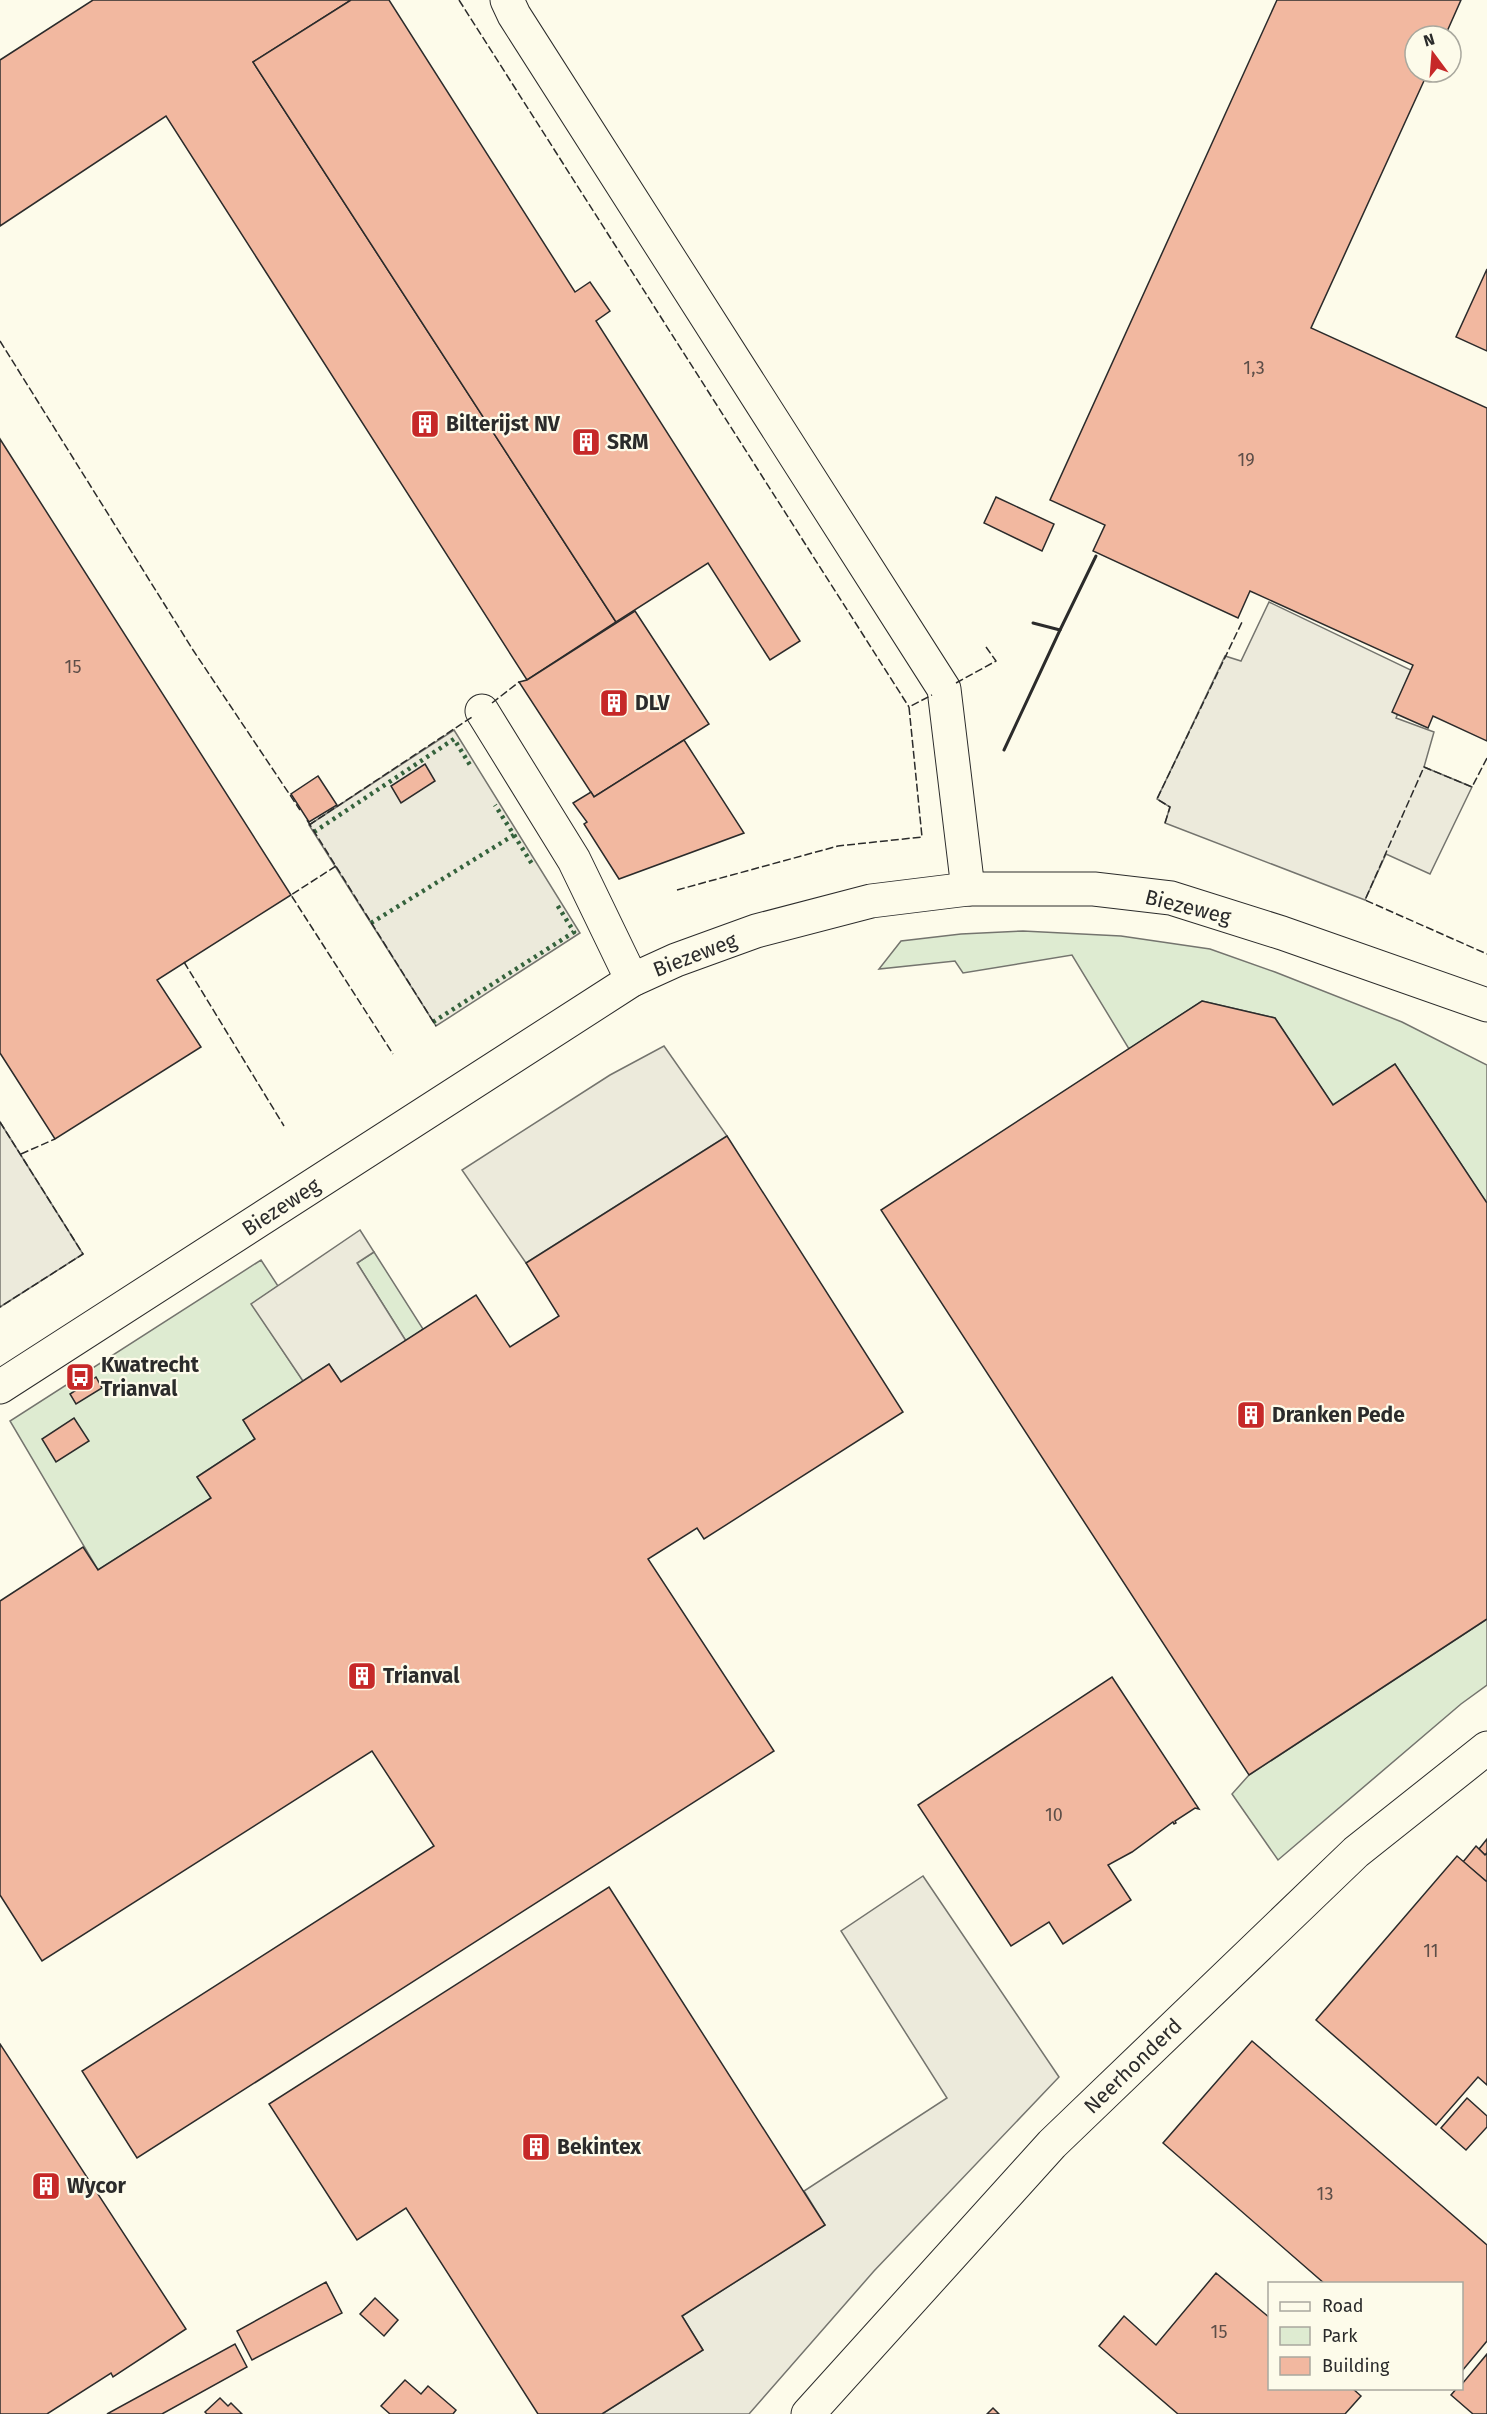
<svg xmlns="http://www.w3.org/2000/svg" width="1487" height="2414" font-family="'Fira Sans',sans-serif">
  <rect width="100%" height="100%" fill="#fdfbea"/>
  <g fill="#deebd1" stroke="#74746e" stroke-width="1.5">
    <polygon points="1023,931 1121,936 1210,949 1275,972 1402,1022 1487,1065 1487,1203 1395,1064 1333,1105 1275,1018 1202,1001 1129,1049 1072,955 963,973 955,961 879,969 901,941 961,934"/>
    <polygon points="374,1252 423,1329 406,1341 357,1263"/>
    <polygon points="261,1260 278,1286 252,1304 303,1381 243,1420 255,1439 197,1477 211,1498 98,1570 10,1421"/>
    <polygon points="1487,1619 1487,1685 1461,1704 1278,1860 1232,1794 1249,1775"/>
  </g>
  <g fill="#eceadb" stroke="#74746e" stroke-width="1.5">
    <polygon points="1269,602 1415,672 1396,718 1434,732 1424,767 1472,787 1430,874 1386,854 1365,900 1165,823 1170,807 1157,799 1225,656 1241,661"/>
    <polygon points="454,730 580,933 436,1026 309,825"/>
    <polygon points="664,1046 727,1136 526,1263 462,1170 610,1075"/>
    <polygon points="0,1122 83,1254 0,1307"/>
    <polygon points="360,1230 374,1252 357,1263 406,1341 341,1382 329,1364 303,1381 251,1304"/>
    <polygon points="923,1876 1059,2077 874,2271 749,2414 602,2414 703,2350 682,2316 825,2225 804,2191 947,2098 841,1931"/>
  </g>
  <g fill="#f2b8a0" stroke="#2b2b2b" stroke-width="1.5">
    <polygon points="93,0 351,0 253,62 616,622 527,680 166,116 0,226 0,60"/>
    <polygon points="351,0 389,0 575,292 590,282 610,311 596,321 800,641 770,660 708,563 616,622 253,62"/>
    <polygon points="1277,0 1461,0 1445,36 1415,36 1415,72 1428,72 1311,328 1487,408 1487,741 1433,716 1428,728 1392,712 1413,665 1250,591 1238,618 1093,551 1105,525 1050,500"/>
    <polygon points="1487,269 1487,351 1456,337"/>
    <polygon points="0,439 291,895 157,980 201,1047 55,1139 0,1053"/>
    <polygon points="996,497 1054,524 1042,551 984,523"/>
    <polygon points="635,611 709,724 594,797 519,682 527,680"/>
    <polygon points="684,740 744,833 619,879 584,824 587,822 573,803 591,792 594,797"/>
    <polygon points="425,764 435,781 401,803 391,786"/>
    <polygon points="318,776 337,805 309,822 291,794"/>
    <polygon points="1202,1001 1275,1018 1333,1105 1395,1064 1487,1203 1487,1619 1249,1775 881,1210"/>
    <polygon points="727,1136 903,1412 704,1539 697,1528 648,1559 774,1751 137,2158 82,2071 434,1846 372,1751 42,1961 0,1895 0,1601 83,1547 98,1570 211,1498 197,1477 255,1439 243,1420 329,1364 341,1382 476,1295 510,1347 559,1316 526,1263"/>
    <polygon points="96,1377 102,1388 76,1404 70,1394"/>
    <polygon points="74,1418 89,1441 56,1462 42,1439"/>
    <polygon points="1112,1677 1199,1809 1195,1808 1175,1821 1176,1823 1174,1824 1173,1822 1132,1852 1108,1865 1131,1900 1063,1944 1049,1922 1011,1946 918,1805"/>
    <polygon points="1487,1839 1487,1853 1485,1855 1479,1849"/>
    <polygon points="1476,1846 1485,1855 1487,1853 1487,1882 1463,1862"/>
    <polygon points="1457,1856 1487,1882 1487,2085 1478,2077 1436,2125 1316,2020"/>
    <polygon points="609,1887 825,2225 682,2316 703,2350 602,2414 538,2414 406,2208 357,2240 269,2104"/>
    <polygon points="1252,2041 1487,2245 1487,2341 1462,2371 1462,2284 1325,2284 1163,2143"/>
    <polygon points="0,2044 186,2329 113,2377 111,2373 47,2414 0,2414"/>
    <polygon points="1467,2098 1487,2116 1487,2127 1466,2150 1441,2128"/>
    <polygon points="1216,2273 1270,2318 1270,2388 1352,2388 1361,2396 1345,2414 1178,2414 1099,2346 1124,2316 1156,2345"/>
    <polygon points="326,2282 342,2313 252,2360 237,2331"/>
    <polygon points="375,2298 398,2320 384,2336 360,2314"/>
    <polygon points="235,2344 247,2367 162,2414 107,2414"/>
    <polygon points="1487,2354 1487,2414 1473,2414 1451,2395 1457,2388 1462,2388 1462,2384"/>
    <polygon points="405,2380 421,2394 428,2386 456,2410 453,2414 390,2414 381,2406"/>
    <polygon points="220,2398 228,2406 231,2403 242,2414 207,2414 205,2412"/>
    <polygon points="993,2408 999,2414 987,2414"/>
  </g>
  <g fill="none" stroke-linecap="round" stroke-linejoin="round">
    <g stroke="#2b2b2b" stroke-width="35">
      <g id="minor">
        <polyline points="507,0 514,15 944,689 968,889"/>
        <polyline points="482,711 574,860 632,980"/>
        <polyline points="0,1387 632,980 676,960 756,931 871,901 968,889 1094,889 1171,898 1282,933 1487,1005"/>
        <polyline points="808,2414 1052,2144 1356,1852 1487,1748"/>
      </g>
    </g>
    <use href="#minor" stroke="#fdfbea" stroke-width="33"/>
    <g stroke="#34623c" stroke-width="4.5" stroke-dasharray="3 4.5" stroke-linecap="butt">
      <polyline points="314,832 454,739 470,765"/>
      <polyline points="514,835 532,864"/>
      <polyline points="371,923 514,835 495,805"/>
      <polyline points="433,1022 574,932 556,903"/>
    </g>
    <g stroke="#2b2b2b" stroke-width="1.5" stroke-dasharray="8 3" stroke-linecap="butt">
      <polyline points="459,0 909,707"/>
      <polyline points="0,341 193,650 300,810"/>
      <polyline points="956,683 996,661 986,647"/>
      <polyline points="492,703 519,682"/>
      <polyline points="1487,758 1472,787 1424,767 1365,900 1487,954"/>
      <polyline points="307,820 436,1026"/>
      <polyline points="1165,823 1170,807 1157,799 1243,620"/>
      <polyline points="309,825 472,717"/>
      <polyline points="336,866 291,895 393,1054"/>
      <polyline points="677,890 838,846 922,837 909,707 932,695"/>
      <polyline points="184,962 284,1126"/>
      <polyline points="0,1122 83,1254 0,1307"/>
      <polyline points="21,1154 55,1139"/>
    </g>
    <g stroke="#2b2b2b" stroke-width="3">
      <polyline points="1033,623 1060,630 1096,556"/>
      <polyline points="1004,750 1060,630"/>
    </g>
  </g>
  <defs>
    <g id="building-square" transform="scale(1.5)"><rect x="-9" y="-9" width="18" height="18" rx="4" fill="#c62828" stroke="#fdfbea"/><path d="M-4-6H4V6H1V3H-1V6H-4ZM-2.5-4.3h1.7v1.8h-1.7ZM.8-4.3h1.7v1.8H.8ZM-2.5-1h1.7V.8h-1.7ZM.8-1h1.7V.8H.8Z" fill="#fff"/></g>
    <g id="bus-square" transform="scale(1.5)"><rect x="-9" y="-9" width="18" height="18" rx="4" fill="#c62828" stroke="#fdfbea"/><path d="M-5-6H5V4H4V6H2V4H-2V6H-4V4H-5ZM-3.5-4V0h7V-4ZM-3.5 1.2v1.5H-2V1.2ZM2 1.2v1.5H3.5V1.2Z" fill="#fff"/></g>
  </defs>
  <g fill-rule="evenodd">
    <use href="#building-square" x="425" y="424"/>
    <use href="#building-square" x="586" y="442"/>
    <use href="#building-square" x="614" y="703"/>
    <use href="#bus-square" x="80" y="1377"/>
    <use href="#building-square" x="1251" y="1415"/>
    <use href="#building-square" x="362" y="1676"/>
    <use href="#building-square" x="536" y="2147"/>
    <use href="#building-square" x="46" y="2186"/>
  </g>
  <g text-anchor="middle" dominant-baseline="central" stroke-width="4.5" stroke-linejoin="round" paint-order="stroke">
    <g font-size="18" fill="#5d4e48">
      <text x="1254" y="368">1,3</text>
      <text x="1246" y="460">19</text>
      <text x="73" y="667">15</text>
      <text x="1054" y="1815">10</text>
      <text x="1431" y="1951">11</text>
      <text x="1325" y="2194">13</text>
      <text x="1219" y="2332">15</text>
    </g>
    <g font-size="21" font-weight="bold" fill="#2b2b2b" stroke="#fdfbea" text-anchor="start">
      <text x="446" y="424">Bilterijst NV</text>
      <text x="607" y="442">SRM</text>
      <text x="635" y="703">DLV</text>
      <text x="101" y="1365">Kwatrecht<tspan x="101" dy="24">Trianval</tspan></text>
      <text x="1272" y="1415">Dranken Pede</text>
      <text x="383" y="1676">Trianval</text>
      <text x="557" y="2147">Bekintex</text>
      <text x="67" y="2186">Wycor</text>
    </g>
    <g font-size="21" fill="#2b2b2b" stroke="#fdfbea">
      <text transform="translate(1188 907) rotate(14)">Biezeweg</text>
      <text transform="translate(695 955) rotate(-21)">Biezeweg</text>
      <text transform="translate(281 1207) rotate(-33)">Biezeweg</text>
      <text transform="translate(1133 2066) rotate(-44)">Neerhonderd</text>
    </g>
  </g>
  <rect x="1268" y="2282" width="195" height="108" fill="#fdfbea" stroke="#a9a89e" stroke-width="1.5"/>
  <rect x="1280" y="2302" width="30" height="9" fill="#fdfbea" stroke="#a9a89e" stroke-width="1.5"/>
  <text x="1322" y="2312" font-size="18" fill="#2b2b2b">Road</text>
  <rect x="1280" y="2327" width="30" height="18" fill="#deebd1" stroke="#a9a89e" stroke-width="1.5"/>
  <text x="1322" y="2342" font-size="18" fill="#2b2b2b">Park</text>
  <rect x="1280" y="2357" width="30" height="18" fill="#f2b8a0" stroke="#a9a89e" stroke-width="1.5"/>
  <text x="1322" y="2372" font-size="18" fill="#2b2b2b">Building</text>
  <g transform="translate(1433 54) rotate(344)"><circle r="28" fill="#fdfbea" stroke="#a9a89e" stroke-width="1.5"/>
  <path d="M0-4.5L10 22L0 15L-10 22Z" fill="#c62828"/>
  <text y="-9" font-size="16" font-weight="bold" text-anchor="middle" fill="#2b2b2b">N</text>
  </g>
</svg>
